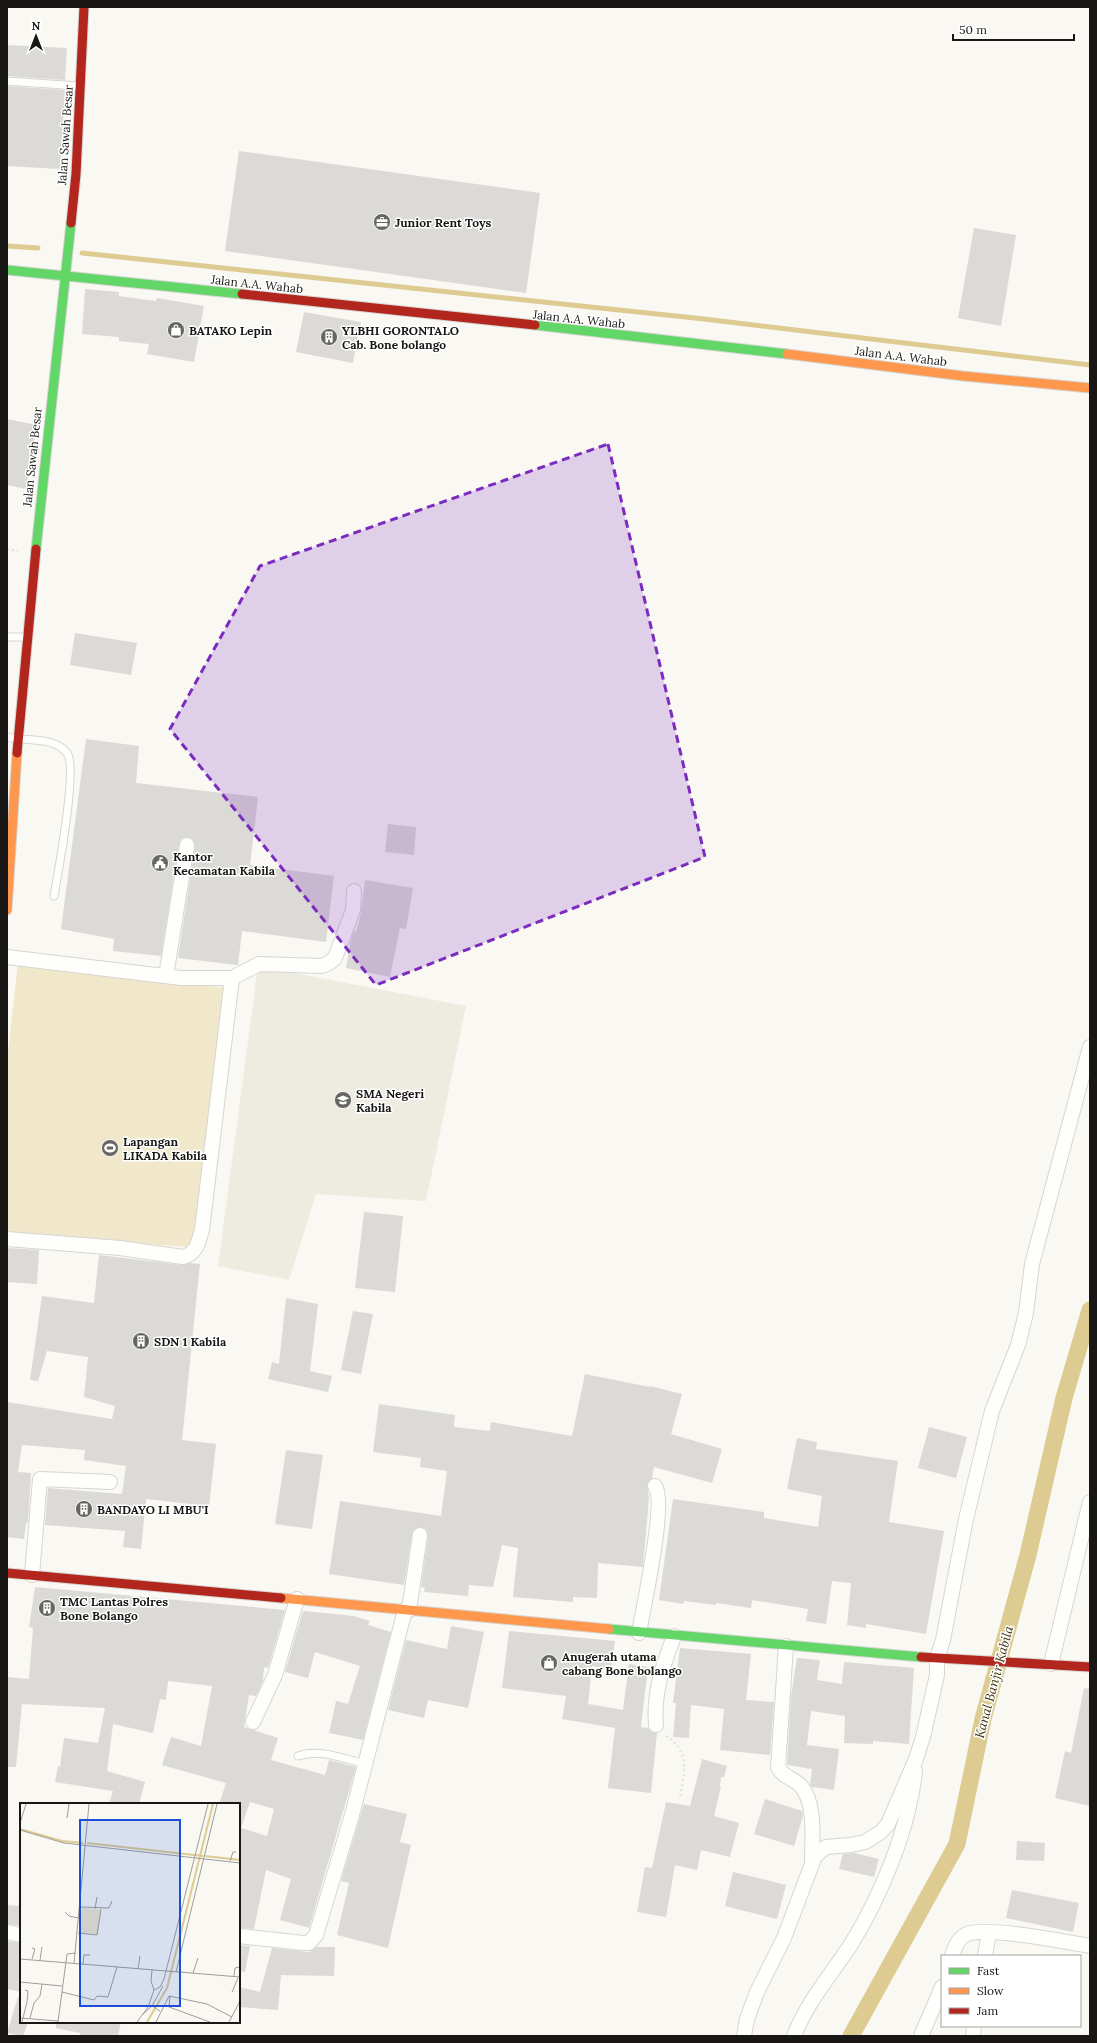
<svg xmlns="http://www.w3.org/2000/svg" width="1097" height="2043" font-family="Lora,serif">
  <rect width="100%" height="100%" fill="#f9f8f3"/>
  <polygon fill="#eeebe1" points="258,966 466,1006 426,1201 316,1194 289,1280 218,1266"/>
  <polygon fill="#f1e8cb" points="18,963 234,989 201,1248 7,1234 7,1062"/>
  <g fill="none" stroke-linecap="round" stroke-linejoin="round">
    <g stroke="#ddcb91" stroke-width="5">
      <polyline points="7,246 38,248"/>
      <polyline points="82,253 704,319 1090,365"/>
    </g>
    <polyline stroke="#ddcb91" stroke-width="17" points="851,2036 957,1844 983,1719 1028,1555 1064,1398 1090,1310"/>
  </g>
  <g fill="#dbdad6" fill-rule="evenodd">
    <polygon points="7,45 67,48 65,80 7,76"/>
    <polygon points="7,86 65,90 60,169 7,166"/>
    <polygon points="239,151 540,193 526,293 225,251"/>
    <polygon points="974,228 1016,235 1001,326 958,318"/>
    <polygon points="85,289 119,292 119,296 156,301 157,298 204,306 194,362 147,354 149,344 119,341 119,337 82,334"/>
    <polygon points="304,312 361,322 353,363 296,352"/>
    <polygon points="7,419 37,425 26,489 7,485"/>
    <polygon points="75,633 137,643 131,675 70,665"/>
    <polygon points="86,739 139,746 136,783 258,797 250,865 334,876 326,942 242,931 238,965 178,958 195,846 193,839 188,837 181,839 179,844 161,956 113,951 114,939 61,929"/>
    <polygon points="388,824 416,827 414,855 385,852"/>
    <polygon points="365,880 413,888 406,929 400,928 390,977 346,968 351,939 354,931 356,932 361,913"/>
    <polygon points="364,1212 403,1216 395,1292 355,1288"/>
    <polygon points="7,1248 39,1250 37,1284 7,1282"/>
    <polygon points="99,1255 182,1265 190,1263 200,1264 182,1440 216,1444 209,1506 146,1499 141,1549 123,1547 125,1531 45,1525 48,1488 122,1494 126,1466 84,1460 85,1450 22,1445 18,1472 31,1473 28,1523 26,1523 24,1539 7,1537 7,1402 112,1419 115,1406 84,1397 88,1357 47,1351 38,1381 30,1380 42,1296 94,1303"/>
    <polygon points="286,1298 318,1304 310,1371 332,1376 328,1392 268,1379 272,1362 279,1364"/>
    <polygon points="353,1311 373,1314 361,1374 341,1370"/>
    <polygon points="585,1374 650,1387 650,1386 682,1394 671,1434 722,1449 712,1483 654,1467 652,1478 647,1484 649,1498 643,1567 598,1563 597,1598 573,1597 573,1602 513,1597 518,1548 502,1545 493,1587 469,1585 468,1596 424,1592 425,1588 421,1587 428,1536 426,1529 421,1527 414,1529 412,1534 404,1585 329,1574 340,1501 441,1516 447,1471 420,1467 421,1458 373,1452 379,1404 455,1415 454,1427 490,1431 491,1422 572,1436"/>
    <polygon points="929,1427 967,1437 956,1478 918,1468"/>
    <polygon points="797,1438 817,1442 816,1449 898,1461 889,1522 944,1531 926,1634 866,1624 866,1628 847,1625 851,1583 832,1581 826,1624 806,1621 808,1609 752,1600 751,1608 716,1603 716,1605 684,1601 683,1604 659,1600 673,1499 764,1512 764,1518 818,1527 822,1496 787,1489"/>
    <polygon points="286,1450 323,1455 312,1529 275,1524"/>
    <path d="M35,1587L285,1610L268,1668L264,1667L263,1681L256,1696L249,1695L244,1727L278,1738L271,1760L325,1775L329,1760L356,1767L309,1928L280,1920L291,1879L266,1870L254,1929L239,1928V1804H219L226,1783L162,1765L171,1737L201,1746L212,1686L168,1681L166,1700L160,1699L153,1733L113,1724L107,1771L145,1782L139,1804H109L113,1791L55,1782L58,1766L60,1767L64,1738L98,1743L105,1708L22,1704L16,1767H7V1677L29,1679L33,1628L29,1627ZM250,1802L274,1809L267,1836L241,1828Z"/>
    <polygon points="304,1611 354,1616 370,1621 368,1625 391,1632 363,1740 329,1733 336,1701 348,1704 360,1666 315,1652 308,1678 285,1672 302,1614"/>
    <polygon points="451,1626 484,1632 468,1708 428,1700 424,1718 388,1710 406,1640 447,1649"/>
    <polygon points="509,1631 615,1641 611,1669 592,1666 588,1704 623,1710 629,1664 648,1667 641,1727 648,1728 652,1732 657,1733 651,1793 608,1788 615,1728 562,1719 566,1696 502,1688"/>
    <polygon points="680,1648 751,1654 746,1700 774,1702 770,1755 720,1750 724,1709 691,1705 689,1738 673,1737 676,1703 673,1703"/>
    <polygon points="797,1658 820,1660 817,1680 842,1684 844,1662 914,1668 909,1744 873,1741 873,1744 844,1743 845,1716 811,1711 807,1745 839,1749 834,1790 812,1787 810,1785 812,1769 787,1765 791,1696"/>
    <polygon points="1084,1688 1090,1689 1090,1806 1055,1798 1065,1751 1071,1753"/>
    <polygon points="702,1759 727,1766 724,1777 721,1777 720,1786 721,1786 714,1816 739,1823 730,1857 701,1850 697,1870 675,1865 666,1917 637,1912 645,1867 652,1868 666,1802 690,1806"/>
    <polygon points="765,1799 802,1811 803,1816 794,1846 754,1834"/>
    <polygon points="364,1804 407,1814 400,1842 411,1845 388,1948 337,1935 349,1883 341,1881"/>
    <polygon points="1017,1841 1045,1843 1044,1861 1016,1860"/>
    <polygon points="854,1853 879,1859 874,1877 839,1869 843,1854"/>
    <polygon points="733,1872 786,1885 777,1919 725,1906"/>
    <polygon points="1012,1890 1079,1903 1073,1932 1006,1918"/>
    <polygon points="7,1905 21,1906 21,1926 7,1924"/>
    <polygon points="7,1941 21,1943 21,1992 7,1989"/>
    <polygon points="239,1945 250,1946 245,1972 239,1971"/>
    <polygon points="317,1947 335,1947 334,1976 281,1975 278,2010 239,2007 239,1987 260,1992 272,1948 309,1952"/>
    <polygon points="18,1997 21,1997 21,2022 28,2022 23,2036 7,2033"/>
    <polygon points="56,2022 121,2022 118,2036 80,2036 80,2033 56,2028"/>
  </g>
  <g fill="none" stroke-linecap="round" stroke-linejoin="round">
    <g stroke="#d6d5d1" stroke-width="9">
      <g id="lane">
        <polyline points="7,81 78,86"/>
        <polyline points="7,637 25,637"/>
        <path d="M7,737C26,742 54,736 67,753C78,767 58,873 54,896"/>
        <path d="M298,1756C319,1748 344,1759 365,1764"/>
      </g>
    </g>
    <g stroke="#d6d5d1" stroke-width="16">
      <g id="street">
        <polyline points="7,957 181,978 232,978 259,964 322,966 329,963 335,958 353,910 354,891"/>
        <polyline points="166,976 187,845"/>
        <path d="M7,1239L120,1248L183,1257C197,1253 198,1243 202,1230L232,978"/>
        <polyline points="32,1575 40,1479 110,1482"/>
        <polyline points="409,1610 420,1535"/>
        <path d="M639,1633C643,1609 667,1501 655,1486"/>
        <path d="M786,1646L778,1767C783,1778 794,1778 801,1786C816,1803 812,1840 812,1861"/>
        <polyline points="1051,1664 1090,1502"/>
        <polyline points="253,1722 275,1675 297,1599"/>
        <path d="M656,1725C653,1693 663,1666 674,1636"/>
        <polyline points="7,1932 21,1935"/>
        <polyline points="239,1936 303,1943 309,1943 316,1935 352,1815 405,1610"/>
        <path d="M952,1956C955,1947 958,1938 967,1934C986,1926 1067,1942 1090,1946"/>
        <polyline points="985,1956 989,1933"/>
        <polyline points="744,2036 747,2019 757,1992 784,1938 815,1856 826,1847 851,1845 865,1842 881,1832 888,1824 916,1759 923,1737 937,1675 937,1658 943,1640 966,1519 992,1411 1018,1345 1026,1313 1032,1264 1090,1047"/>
        <path d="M794,2036C807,2002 830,1976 850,1946C881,1896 909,1829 915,1771"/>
        <polyline points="921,2036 942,1987"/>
        <polyline points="973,2036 974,2026"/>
      </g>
    </g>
    <g stroke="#d6d5d1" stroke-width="11">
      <g id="fast">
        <polyline points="7,270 242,294"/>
        <polyline points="535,325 787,354"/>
        <polyline points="36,549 71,223"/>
        <polyline points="609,1629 921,1657"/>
      </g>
    </g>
    <g stroke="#d6d5d1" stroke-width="11">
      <g id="slow">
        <polyline points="787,354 963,376 1090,388"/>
        <polyline points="7,910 17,753"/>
        <polyline points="281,1598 609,1629"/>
      </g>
    </g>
    <g stroke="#d6d5d1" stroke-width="11">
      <g id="jam">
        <polyline points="71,223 76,174 84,7"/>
        <polyline points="242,294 535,325"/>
        <polyline points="17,753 36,549"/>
        <polyline points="7,1573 281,1598"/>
        <polyline points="921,1657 1090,1667"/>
      </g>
    </g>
    <g stroke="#e3e3e1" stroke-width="2.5" stroke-dasharray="2 3" stroke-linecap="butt">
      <polyline points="7,549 18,551"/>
      <path d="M666,1736C691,1751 684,1773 680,1798"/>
    </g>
    <use href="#lane" stroke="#fefefd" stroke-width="7"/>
    <use href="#street" stroke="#fefefd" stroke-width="14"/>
    <use href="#fast" stroke="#63d668" stroke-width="9"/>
    <use href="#slow" stroke="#ff974d" stroke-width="9"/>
    <use href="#jam" stroke="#b3261e" stroke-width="9"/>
  </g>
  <path fill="#7b2cbf" fill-opacity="0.2" stroke="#7b2cbf" stroke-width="3" stroke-dasharray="8 5" stroke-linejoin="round" d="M608,444L705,857L376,985L170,729L260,566Z"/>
  <defs>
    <g id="office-disc" transform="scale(0.9)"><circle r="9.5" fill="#676663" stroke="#fff"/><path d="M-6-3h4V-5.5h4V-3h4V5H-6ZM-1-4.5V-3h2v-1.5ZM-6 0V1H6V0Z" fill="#fff"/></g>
    <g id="shop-disc" transform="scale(0.9)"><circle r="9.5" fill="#676663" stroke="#fff"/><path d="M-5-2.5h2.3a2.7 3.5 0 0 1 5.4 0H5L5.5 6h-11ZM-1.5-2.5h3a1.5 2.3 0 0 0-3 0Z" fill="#fff"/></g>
    <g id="building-disc" transform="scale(0.9)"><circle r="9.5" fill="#676663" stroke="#fff"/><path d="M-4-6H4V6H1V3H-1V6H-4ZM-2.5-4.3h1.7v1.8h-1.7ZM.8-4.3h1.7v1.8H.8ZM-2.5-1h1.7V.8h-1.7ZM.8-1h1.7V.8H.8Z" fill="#fff"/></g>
    <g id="civic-disc" transform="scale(0.9)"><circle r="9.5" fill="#676663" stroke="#fff"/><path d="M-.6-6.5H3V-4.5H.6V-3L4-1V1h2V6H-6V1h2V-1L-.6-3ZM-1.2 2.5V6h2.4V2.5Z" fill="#fff"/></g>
    <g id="school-disc" transform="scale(0.9)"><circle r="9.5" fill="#676663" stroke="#fff"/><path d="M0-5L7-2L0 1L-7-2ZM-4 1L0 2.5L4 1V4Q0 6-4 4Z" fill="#fff"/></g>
    <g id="stadium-disc" transform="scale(0.9)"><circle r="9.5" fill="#676663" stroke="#fff"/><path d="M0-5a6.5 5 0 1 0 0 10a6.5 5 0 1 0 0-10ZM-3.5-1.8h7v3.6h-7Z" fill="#fff"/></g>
  </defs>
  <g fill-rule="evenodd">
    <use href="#office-disc" x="382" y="222"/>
    <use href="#shop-disc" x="176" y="330"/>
    <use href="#building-disc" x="329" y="337"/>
    <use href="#civic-disc" x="160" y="863"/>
    <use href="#school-disc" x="343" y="1100"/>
    <use href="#stadium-disc" x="110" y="1148"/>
    <use href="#building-disc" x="141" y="1341"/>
    <use href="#building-disc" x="84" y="1509"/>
    <use href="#building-disc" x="47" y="1608"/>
    <use href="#shop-disc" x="549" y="1663"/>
  </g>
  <g text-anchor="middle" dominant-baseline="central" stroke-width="3" stroke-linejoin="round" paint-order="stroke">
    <g font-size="12" fill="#181715" stroke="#fff">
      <text transform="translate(65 135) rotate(-86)">Jalan Sawah Besar</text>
      <text transform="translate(257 284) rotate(6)">Jalan A.A. Wahab</text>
      <text transform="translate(579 319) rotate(6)">Jalan A.A. Wahab</text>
      <text transform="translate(901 356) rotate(7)">Jalan A.A. Wahab</text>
      <text transform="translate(32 457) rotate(-84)">Jalan Sawah Besar</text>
    </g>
    <g font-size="12" font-weight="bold" fill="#181715" stroke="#fff" text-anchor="start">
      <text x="395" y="222">Junior Rent Toys</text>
      <text x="189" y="330">BATAKO Lepin</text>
      <text x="342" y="330">YLBHI GORONTALO<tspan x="342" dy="14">Cab. Bone bolango</tspan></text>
      <text x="173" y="856">Kantor<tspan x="173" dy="14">Kecamatan Kabila</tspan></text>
      <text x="356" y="1093">SMA Negeri<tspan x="356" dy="14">Kabila</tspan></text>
      <text x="123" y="1141">Lapangan<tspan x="123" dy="14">LIKADA Kabila</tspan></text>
      <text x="154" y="1341">SDN 1 Kabila</text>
      <text x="97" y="1509">BANDAYO LI MBU'I</text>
      <text x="60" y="1601">TMC Lantas Polres<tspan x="60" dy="14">Bone Bolango</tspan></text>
      <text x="562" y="1656">Anugerah utama<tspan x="562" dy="14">cabang Bone bolango</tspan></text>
    </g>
    <g font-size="13" font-style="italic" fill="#3b310d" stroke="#fff">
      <text transform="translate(994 1682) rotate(-75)">Kanal Banjir Kabila</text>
    </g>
  </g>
  <g transform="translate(20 1803)">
    <rect width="220" height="220" fill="#f9f8f3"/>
    <path d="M62,105L81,107L78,131L59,130Z" fill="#f1e8cb"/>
    <path fill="none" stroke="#ddcb91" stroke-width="2" d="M0,26L42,38L63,40M67,40L183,53M185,53L220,57M127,219L147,185L193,1"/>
    <path fill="none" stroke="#9f9e9a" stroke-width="1" d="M47,15L49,1M0,20L6,1M0,27L44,40L220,60M210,58L213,49H216M60,104L89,105L92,98M75,106L77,94M45,109L49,113L58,115M58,130L77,132L81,106M12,145L15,146L12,156M0,156L220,174M20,157L22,144M54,160L69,1M63,161L64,152H70M118,166L120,153M156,169L197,1M173,170L178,155M214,173L215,165L220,164M0,179L42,183M134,187L140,184L144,176L188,1M42,189L74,197L77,193L88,194L97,164M212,189L218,175M150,193L149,204L190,219M132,203L143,183M122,212L132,203L140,208M0,215L38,218M10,215L14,200L20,193L22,181M2,219L7,199L8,188L5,187M38,219L47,151L56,150M117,219L128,204L134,187L131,178L132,167M136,219L149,193L187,201L212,214M209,219L220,198"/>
    <path fill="#1d4ed8" fill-opacity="0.15" stroke="#1d4ed8" stroke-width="2" d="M60,17H160V203H60Z"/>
    <rect width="220" height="220" fill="none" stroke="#181715" stroke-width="2"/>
  </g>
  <rect width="1097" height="2043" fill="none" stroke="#181715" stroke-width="16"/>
  <rect x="941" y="1955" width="140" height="72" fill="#ffffff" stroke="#a3a2a1"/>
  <rect x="949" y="1968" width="20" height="6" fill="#63d668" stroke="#a3a2a1"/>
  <text x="977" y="1975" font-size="12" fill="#181715">Fast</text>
  <rect x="949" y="1988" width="20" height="6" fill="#ff974d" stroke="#a3a2a1"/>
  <text x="977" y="1995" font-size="12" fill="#181715">Slow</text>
  <rect x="949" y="2008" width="20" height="6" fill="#b3261e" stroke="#a3a2a1"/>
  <text x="977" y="2015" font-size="12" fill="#181715">Jam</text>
  <g transform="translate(36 36)" stroke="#ffffff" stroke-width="3" paint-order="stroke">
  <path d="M0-3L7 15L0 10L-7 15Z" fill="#181715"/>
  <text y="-6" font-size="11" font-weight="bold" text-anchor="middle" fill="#181715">N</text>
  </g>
  <path d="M953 34v6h121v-6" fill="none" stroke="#181715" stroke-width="2"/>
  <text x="959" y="34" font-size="12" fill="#181715" stroke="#ffffff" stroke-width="3" paint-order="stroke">50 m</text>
</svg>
